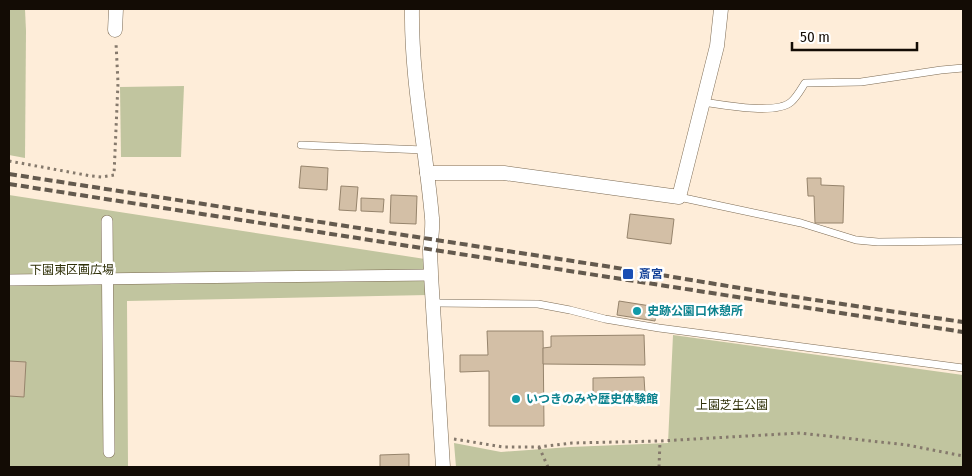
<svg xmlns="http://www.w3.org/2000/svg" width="972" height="476" font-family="'Fira Sans Condensed','Noto Sans JP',sans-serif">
  <rect width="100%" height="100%" fill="#feedd9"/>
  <g fill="#c1c59f">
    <polygon points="9,9 25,9 26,31 25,158 9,155"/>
    <polygon points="184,86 181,157 121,157 120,87"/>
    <polygon points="9,195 425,259 428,295 127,301 128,467 9,467"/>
    <polygon points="673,335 963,375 963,467 456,467 454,443 501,452 570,447 668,443"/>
  </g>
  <g fill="#d3bfa6" stroke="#96846c">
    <polygon points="301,166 328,168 327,190 299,188"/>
    <polygon points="807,178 821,178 821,185 844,186 843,223 815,223 814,196 808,196"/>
    <polygon points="341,186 358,187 356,211 339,210"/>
    <polygon points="391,195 417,196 416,224 390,223"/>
    <polygon points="361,198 384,199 383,212 361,211"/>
    <polygon points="630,214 674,219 671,244 627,238"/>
    <polygon points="619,301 657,307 655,321 617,315"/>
    <polygon points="487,331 543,331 544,426 489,426 489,371 460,372 460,355 488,355"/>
    <polygon points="644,335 645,365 543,364 543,348 551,347 551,336"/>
    <polygon points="9,361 26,362 24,397 9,396"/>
    <polygon points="644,377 645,394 593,395 593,378"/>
    <polygon points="409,454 409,467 380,467 380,455"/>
  </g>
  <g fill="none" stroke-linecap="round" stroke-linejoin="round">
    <g stroke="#7c6b54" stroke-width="8">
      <g id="service">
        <path d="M703,102C723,105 776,115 791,102C797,97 801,89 805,83L861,82L941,70L963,68"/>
        <polyline points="301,145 424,150"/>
        <polyline points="679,197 801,223 856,240 878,242 963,241"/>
        <polyline points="434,303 538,304 570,310 605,319 659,328 963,368"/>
      </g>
    </g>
    <g stroke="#7c6b54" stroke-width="12">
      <g id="pedestrian">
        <polyline points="107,221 109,452"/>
        <polyline points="9,280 431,275"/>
      </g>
    </g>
    <g stroke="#7c6b54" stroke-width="15">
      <g id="minor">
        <path d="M412,9C411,79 426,148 432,218C433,228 431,239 430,249C430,258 431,267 431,275L443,467"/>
        <polyline points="115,30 116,9"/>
        <polyline points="427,173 504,173 679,197 717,46 721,9"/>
      </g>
    </g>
    <g stroke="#85796c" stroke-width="3" stroke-dasharray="2.5 4" stroke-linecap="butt">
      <polyline points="9,161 91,176 102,177 114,175 118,83 116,43"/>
      <polyline points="454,439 503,447 539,447 572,443 660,441 800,433 907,445 963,456"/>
      <polyline points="539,447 548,467"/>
      <polyline points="659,467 660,441"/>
    </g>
    <use href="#service" stroke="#fff" stroke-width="7"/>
    <use href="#pedestrian" stroke="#fff" stroke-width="11"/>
    <use href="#minor" stroke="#fff" stroke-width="14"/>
    <g stroke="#645a4e" stroke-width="4" stroke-dasharray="8 4" stroke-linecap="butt">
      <polyline points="9,174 637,271 782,295 963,322"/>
      <polyline points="9,184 963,332"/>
    </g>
  </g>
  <rect fill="#1a4fb4" stroke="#fff" stroke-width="2" x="622" y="268" width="12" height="12" rx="2.5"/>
  <g fill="#0f9aa8" stroke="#fff" stroke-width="2">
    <circle cx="637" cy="311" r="5"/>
    <circle cx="516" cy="399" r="5"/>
  </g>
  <g text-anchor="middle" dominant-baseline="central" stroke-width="5" stroke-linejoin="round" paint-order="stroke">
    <g font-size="12" fill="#2f3008" stroke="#fff">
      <text x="72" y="270">下園東区画広場</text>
      <text x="732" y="405">上園芝生公園</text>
    </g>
    <g font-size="12" font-weight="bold" fill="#164399" stroke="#fff" text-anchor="start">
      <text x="639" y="274">斎宮</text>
    </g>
    <g font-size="12" font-weight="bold" fill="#0d838f" stroke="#fff" text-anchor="start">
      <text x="647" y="311">史跡公園口休憩所</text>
      <text x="526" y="399">いつきのみや歴史体験館</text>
    </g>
  </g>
  <rect width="972" height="476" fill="none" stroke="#130c05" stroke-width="20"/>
  <path d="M792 42v8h125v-8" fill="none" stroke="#130c05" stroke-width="2.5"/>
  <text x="800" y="42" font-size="15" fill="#130c05" stroke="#ffffff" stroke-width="4" paint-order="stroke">50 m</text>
</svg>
